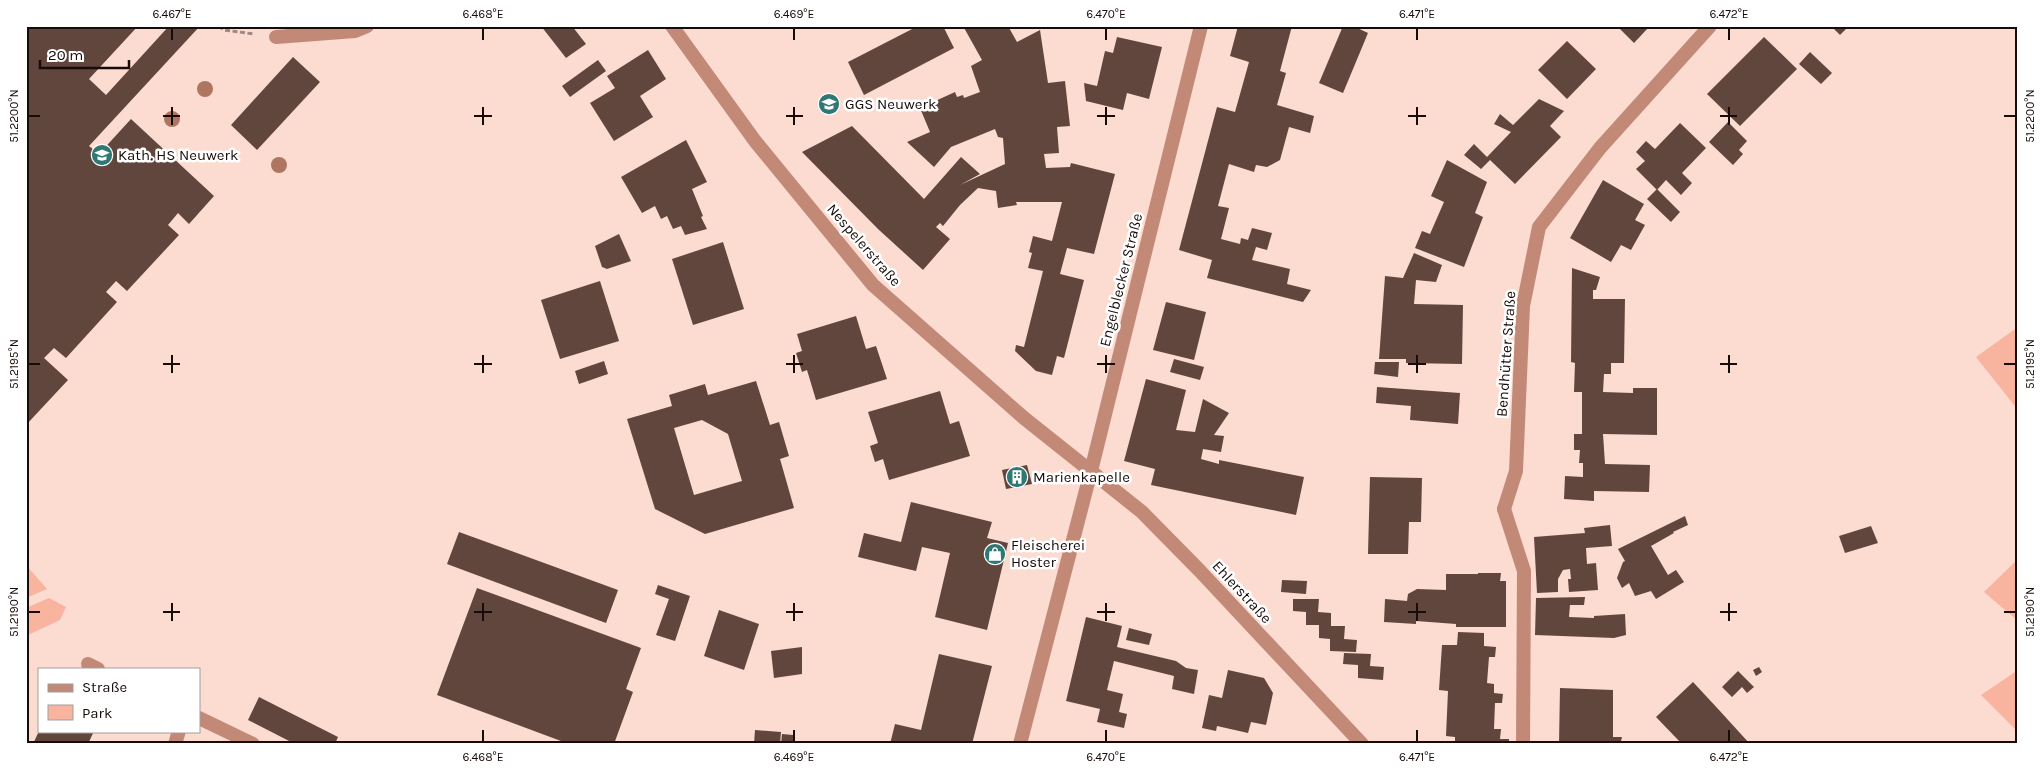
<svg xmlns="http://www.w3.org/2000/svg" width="2044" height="770" font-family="Karla,sans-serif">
  <rect width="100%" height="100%" fill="#fcdbd1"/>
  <g fill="#f8b49e">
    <polygon points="2018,327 2018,410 1976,357"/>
    <polygon points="2018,559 2018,621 1984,592"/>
    <polygon points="26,565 47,589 26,598"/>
    <polygon points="49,598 66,607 60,620 26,636 26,608"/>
    <polygon points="2018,670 2018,732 1981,695"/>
  </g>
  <g fill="#61463e" fill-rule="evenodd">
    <polygon points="26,26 138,26 89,79 106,95 169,26 200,26 89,146 99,154 131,119 214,196 189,224 178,213 168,225 179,235 127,291 116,281 106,292 117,302 66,358 54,348 44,358 68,380 26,425"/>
    <polygon points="541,26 572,26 586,44 566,58"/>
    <polygon points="918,26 943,26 954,48 864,95 848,62"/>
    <polygon points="963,26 1008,26 1017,42 1040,30 1048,83 1065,81 1070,126 1057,127 1059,153 1044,154 1046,168 1070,167 1071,163 1115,174 1094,254 1067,248 1060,274 1084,280 1064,358 1057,356 1052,375 1036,371 1015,351 1016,345 1024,347 1043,271 1028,268 1032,253 1029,252 1033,236 1052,241 1062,202 1016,202 1017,205 998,208 996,191 978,188 960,205 943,226 940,223 936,227 950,239 923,270 878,229 802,152 852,126 924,199 961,157 980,174 960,185 1005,164 1003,138 998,137 995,129 951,147 934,167 907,142 930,132 920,108 955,92 957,97 963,95 964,98 980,92 971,66 982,60"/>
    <polygon points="1238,26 1292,26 1280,71 1286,73 1277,105 1314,116 1310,133 1289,127 1280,160 1267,167 1256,165 1254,172 1229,164 1218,206 1229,208 1221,239 1240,244 1241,238 1248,240 1252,228 1272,233 1267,250 1256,247 1252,260 1290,269 1287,284 1311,290 1303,302 1207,278 1212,260 1179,250 1217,107 1235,112 1249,62 1230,56"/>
    <polygon points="1343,26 1353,26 1368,33 1343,93 1319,83"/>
    <polygon points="1617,26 1647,26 1648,28 1634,43"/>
    <polygon points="1831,26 1849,26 1840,35"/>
    <polygon points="1117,37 1162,47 1149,99 1127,93 1123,110 1086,101 1084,83 1097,86 1105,51 1113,53"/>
    <polygon points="1764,37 1797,69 1740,126 1707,94"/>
    <polygon points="1567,41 1596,69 1567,99 1538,70"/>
    <polygon points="648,50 666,79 640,96 653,117 614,141 590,103 615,88 607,76"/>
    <polygon points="1810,52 1832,73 1821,84 1799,64"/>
    <polygon points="293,57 320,82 257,150 231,125"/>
    <polygon points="598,60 606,71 570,97 562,86"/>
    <polygon points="1539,99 1564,111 1550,126 1561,137 1515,184 1490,160 1481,169 1464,155 1474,144 1487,157 1511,132 1494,124 1500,114 1513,125"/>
    <polygon points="1728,122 1747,141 1739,150 1743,154 1733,165 1709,142"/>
    <polygon points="1680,123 1706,148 1682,173 1692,183 1681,195 1666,180 1657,190 1636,169 1645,161 1636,152 1646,141 1655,149"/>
    <polygon points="686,140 707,182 692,189 703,216 701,217 707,229 685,235 681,226 673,229 667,216 661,219 655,206 642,213 621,177"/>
    <polygon points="1447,160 1487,182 1475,213 1483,217 1464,267 1415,248 1422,231 1430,234 1444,202 1431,196"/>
    <polygon points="1603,180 1644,204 1635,220 1645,225 1631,250 1621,245 1611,262 1570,238"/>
    <polygon points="1657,189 1680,212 1671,222 1647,199"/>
    <polygon points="619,234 631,261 607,269 602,267 595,246"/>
    <polygon points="723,242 744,309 693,325 672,259"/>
    <polygon points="1414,253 1442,265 1436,282 1416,280 1414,304 1463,305 1462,364 1406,363 1406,359 1379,359 1385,276 1403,278"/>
    <polygon points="1572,268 1600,277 1596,290 1593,290 1593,299 1625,299 1624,363 1611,363 1611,374 1604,374 1603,392 1633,393 1633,388 1657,388 1657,435 1603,434 1605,464 1650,465 1649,492 1594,491 1594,501 1564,499 1565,476 1583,477 1583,463 1579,463 1580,450 1574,450 1574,434 1582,434 1582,392 1574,392 1575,363 1571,362"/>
    <polygon points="600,281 619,341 560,359 541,300"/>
    <polygon points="1166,302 1206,312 1194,360 1153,350"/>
    <polygon points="856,316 866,349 876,346 887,379 816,400 807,370 802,372 796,353 802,351 797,334"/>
    <polygon points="1174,359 1204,367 1200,380 1170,372"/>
    <polygon points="604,361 608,374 579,384 575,371"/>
    <polygon points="1375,362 1399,362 1398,377 1374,374"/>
    <polygon points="1146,379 1186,390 1176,430 1195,432 1203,399 1229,413 1214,435 1224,436 1221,452 1203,449 1201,459 1219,464 1219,460 1304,477 1296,515 1151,485 1155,469 1124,461"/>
    <path d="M756,381L770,425L779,422L789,456L780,459L794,508L705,534L655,509L627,419L672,406L669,395L705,384L708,395ZM702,420L728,434L742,481L694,495L674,428Z"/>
    <polygon points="1377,387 1460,393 1458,424 1410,420 1411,406 1376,403"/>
    <polygon points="940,391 950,424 959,421 970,456 889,480 883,459 875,462 870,446 878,443 868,412"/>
    <polygon points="1027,465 1032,484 1006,489 1002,470"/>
    <polygon points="1370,477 1422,478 1421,522 1409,522 1408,554 1368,554"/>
    <polygon points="911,502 992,522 987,538 1008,543 987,630 935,617 950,553 922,547 916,571 858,557 864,533 901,542"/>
    <polygon points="1685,516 1688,525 1673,532 1674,533 1651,546 1668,575 1676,570 1684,582 1656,599 1651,591 1635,596 1629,583 1622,588 1617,578 1623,562 1625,561 1618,549"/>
    <polygon points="1610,525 1612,546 1586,548 1587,564 1596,563 1598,590 1569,592 1568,579 1571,579 1570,569 1563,570 1558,579 1558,592 1537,593 1534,537 1585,533 1584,528"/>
    <polygon points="1871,526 1878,543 1845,553 1839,536"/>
    <polygon points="459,532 618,590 606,623 447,564"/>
    <polygon points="1478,573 1501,573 1500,581 1506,581 1506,627 1456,627 1456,624 1416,621 1416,624 1384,622 1385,599 1407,601 1408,594 1417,589 1446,590 1446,574 1478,574"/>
    <polygon points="1282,580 1307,581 1306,594 1281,592"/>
    <polygon points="658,585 690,596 675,641 656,635 669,599 655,594"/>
    <polygon points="477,588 641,648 626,689 633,692 614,744 569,744 437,695"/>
    <polygon points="1585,597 1584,605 1570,605 1569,617 1594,618 1594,616 1625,614 1626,635 1614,638 1535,635 1536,598"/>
    <polygon points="1293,599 1319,599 1318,612 1331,613 1331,626 1345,626 1344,639 1357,640 1356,652 1330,651 1330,639 1319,638 1319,625 1306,625 1306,612 1293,611"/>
    <polygon points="719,610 759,624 744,670 704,656"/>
    <polygon points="1086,617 1122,626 1117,647 1176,661 1186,668 1198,670 1194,694 1172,689 1174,676 1114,661 1107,690 1123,694 1119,712 1127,714 1124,728 1097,722 1100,709 1066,701"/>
    <polygon points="1129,628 1152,634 1149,645 1126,640"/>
    <polygon points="1458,632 1484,633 1484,646 1496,647 1495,657 1489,657 1487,683 1494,684 1494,693 1503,694 1502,703 1495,703 1494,729 1501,729 1500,739 1509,739 1509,744 1455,744 1455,737 1446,736 1448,691 1439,690 1442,645 1457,645"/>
    <polygon points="802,647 802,674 774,678 771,651"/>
    <polygon points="1344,653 1371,654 1370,666 1384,667 1383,680 1358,678 1358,665 1343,664"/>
    <polygon points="939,654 992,666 972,744 890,744 895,724 921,730"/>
    <polygon points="1759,667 1762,672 1756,676 1753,670"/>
    <polygon points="1228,670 1264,678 1273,693 1266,725 1251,722 1248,733 1217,726 1216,731 1202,728 1209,695 1222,698"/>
    <polygon points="1738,671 1754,687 1747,693 1742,687 1732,697 1722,687"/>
    <polygon points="1693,682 1719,710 1750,744 1682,744 1656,717"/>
    <polygon points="1560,688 1613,690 1613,737 1622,737 1621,741 1612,741 1612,744 1559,744"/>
    <polygon points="259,697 338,737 335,744 295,744 248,720"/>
    <polygon points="755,730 781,732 780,744 754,744"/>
    <polygon points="39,731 94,731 88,744 33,744"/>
    <polygon points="782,734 793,735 793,744 781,744"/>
  </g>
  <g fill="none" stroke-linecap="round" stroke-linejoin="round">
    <polyline stroke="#a08881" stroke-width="3" stroke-dasharray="5 2.5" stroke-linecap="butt" points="219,26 224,30 254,34"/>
    <g stroke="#c38977" stroke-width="14">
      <polyline points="276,37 355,31 367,26"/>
      <polyline points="1504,509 1524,571 1523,744"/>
      <polyline points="88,664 98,669"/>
      <polyline points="199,718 253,744"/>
    </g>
    <g stroke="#c38977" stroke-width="14">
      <polyline points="672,26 755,141 873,285 1024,418 1142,512 1200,571 1362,744"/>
      <polyline points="1504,509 1516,471 1523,306 1539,227 1600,148 1710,26"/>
      <polyline points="175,744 179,731"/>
    </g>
    <polyline stroke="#c38977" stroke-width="14" points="1020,744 1091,471 1201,26"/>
  </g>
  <g fill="#ae7661">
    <circle cx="205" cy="89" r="8"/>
    <circle cx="172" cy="119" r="8"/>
    <circle cx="279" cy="165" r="8"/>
  </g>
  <path fill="none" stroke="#170c09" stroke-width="2" d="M172,28V40M483,28V40M794,28V40M1106,28V40M1417,28V40M1729,28V40M172,107V125M483,107V125M794,107V125M1106,107V125M1417,107V125M1729,107V125M28,116H40M163,116H180M474,116H492M786,116H803M1097,116H1115M1408,116H1426M1720,116H1737M2004,116H2016M172,355V373M483,355V373M794,355V373M1106,355V373M1417,355V373M1729,355V373M28,364H40M163,364H180M474,364H492M786,364H803M1097,364H1115M1408,364H1426M1720,364H1737M2004,364H2016M172,603V621M483,603V621M794,603V621M1106,603V621M1417,603V621M1729,603V621M28,612H40M163,612H180M474,612H492M786,612H803M1097,612H1115M1408,612H1426M1720,612H1737M2004,612H2016M483,730V742M794,730V742M1106,730V742M1417,730V742M1729,730V742"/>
  <defs>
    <g id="school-disc" transform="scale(1.125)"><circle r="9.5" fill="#307873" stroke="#fff"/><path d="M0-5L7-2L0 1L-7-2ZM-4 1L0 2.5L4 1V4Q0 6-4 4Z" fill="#fff"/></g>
    <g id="building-disc" transform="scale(1.125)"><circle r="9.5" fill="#307873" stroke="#fff"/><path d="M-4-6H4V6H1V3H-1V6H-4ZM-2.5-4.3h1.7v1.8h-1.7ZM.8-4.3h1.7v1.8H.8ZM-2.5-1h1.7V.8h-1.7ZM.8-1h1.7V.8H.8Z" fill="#fff"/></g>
    <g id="shop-disc" transform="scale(1.125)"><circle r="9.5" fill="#307873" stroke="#fff"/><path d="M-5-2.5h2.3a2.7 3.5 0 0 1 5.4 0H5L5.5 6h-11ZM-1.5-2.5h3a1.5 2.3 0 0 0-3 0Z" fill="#fff"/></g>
  </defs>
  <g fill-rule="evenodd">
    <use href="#school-disc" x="829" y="104"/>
    <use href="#school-disc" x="102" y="155"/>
    <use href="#building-disc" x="1017" y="477"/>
    <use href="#shop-disc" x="995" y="554"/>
  </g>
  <g text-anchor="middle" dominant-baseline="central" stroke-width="5" stroke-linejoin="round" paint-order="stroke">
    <g font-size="15" fill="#170c09" stroke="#fff" text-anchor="start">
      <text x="845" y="104">GGS Neuwerk</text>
      <text x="118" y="155">Kath. HS Neuwerk</text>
      <text x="1033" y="477">Marienkapelle</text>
      <text x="1011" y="545">Fleischerei<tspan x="1011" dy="17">Hoster</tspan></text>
    </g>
    <g font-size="15" fill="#170c09" stroke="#fff">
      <text transform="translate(864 245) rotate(49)">Nespelerstraße</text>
      <text transform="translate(1121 280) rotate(-76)">Engelblecker Straße</text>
      <text transform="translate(1506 354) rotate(-86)">Bendhütter Straße</text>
      <text transform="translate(1242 592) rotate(47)">Ehlerstraße</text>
    </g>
  </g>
  <rect width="2044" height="770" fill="none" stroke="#ffffff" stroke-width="55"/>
  <rect x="38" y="668" width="162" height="65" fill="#ffffff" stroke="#a29e9d"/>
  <rect x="48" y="684" width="25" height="8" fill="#c38977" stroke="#a29e9d"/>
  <text x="82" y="692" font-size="15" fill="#170c09">Straße</text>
  <rect x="48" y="705" width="25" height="15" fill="#f8b49e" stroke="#a29e9d"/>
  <text x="82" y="718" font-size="15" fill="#170c09">Park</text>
  <path d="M40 60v8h89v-8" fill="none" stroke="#170c09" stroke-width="2.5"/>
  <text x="48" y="60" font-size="15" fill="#170c09" stroke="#ffffff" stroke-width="4" paint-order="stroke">20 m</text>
  <rect x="28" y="28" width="1988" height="714" fill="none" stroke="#170c09" stroke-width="2"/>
  <g font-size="12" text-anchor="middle" fill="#170c09">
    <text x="172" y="18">6.467°E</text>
    <text x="483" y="18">6.468°E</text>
    <text x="794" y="18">6.469°E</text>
    <text x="1106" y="18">6.470°E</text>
    <text x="1417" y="18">6.471°E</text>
    <text x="1729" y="18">6.472°E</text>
    <text transform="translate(14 116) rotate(-90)" y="4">51.2200°N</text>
    <text transform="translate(2030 116) rotate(-90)" y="4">51.2200°N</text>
    <text transform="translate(14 364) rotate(-90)" y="4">51.2195°N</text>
    <text transform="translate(2030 364) rotate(-90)" y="4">51.2195°N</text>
    <text transform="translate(14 612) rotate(-90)" y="4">51.2190°N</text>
    <text transform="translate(2030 612) rotate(-90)" y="4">51.2190°N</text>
    <text x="483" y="761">6.468°E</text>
    <text x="794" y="761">6.469°E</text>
    <text x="1106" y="761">6.470°E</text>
    <text x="1417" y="761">6.471°E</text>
    <text x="1729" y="761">6.472°E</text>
  </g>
</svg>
